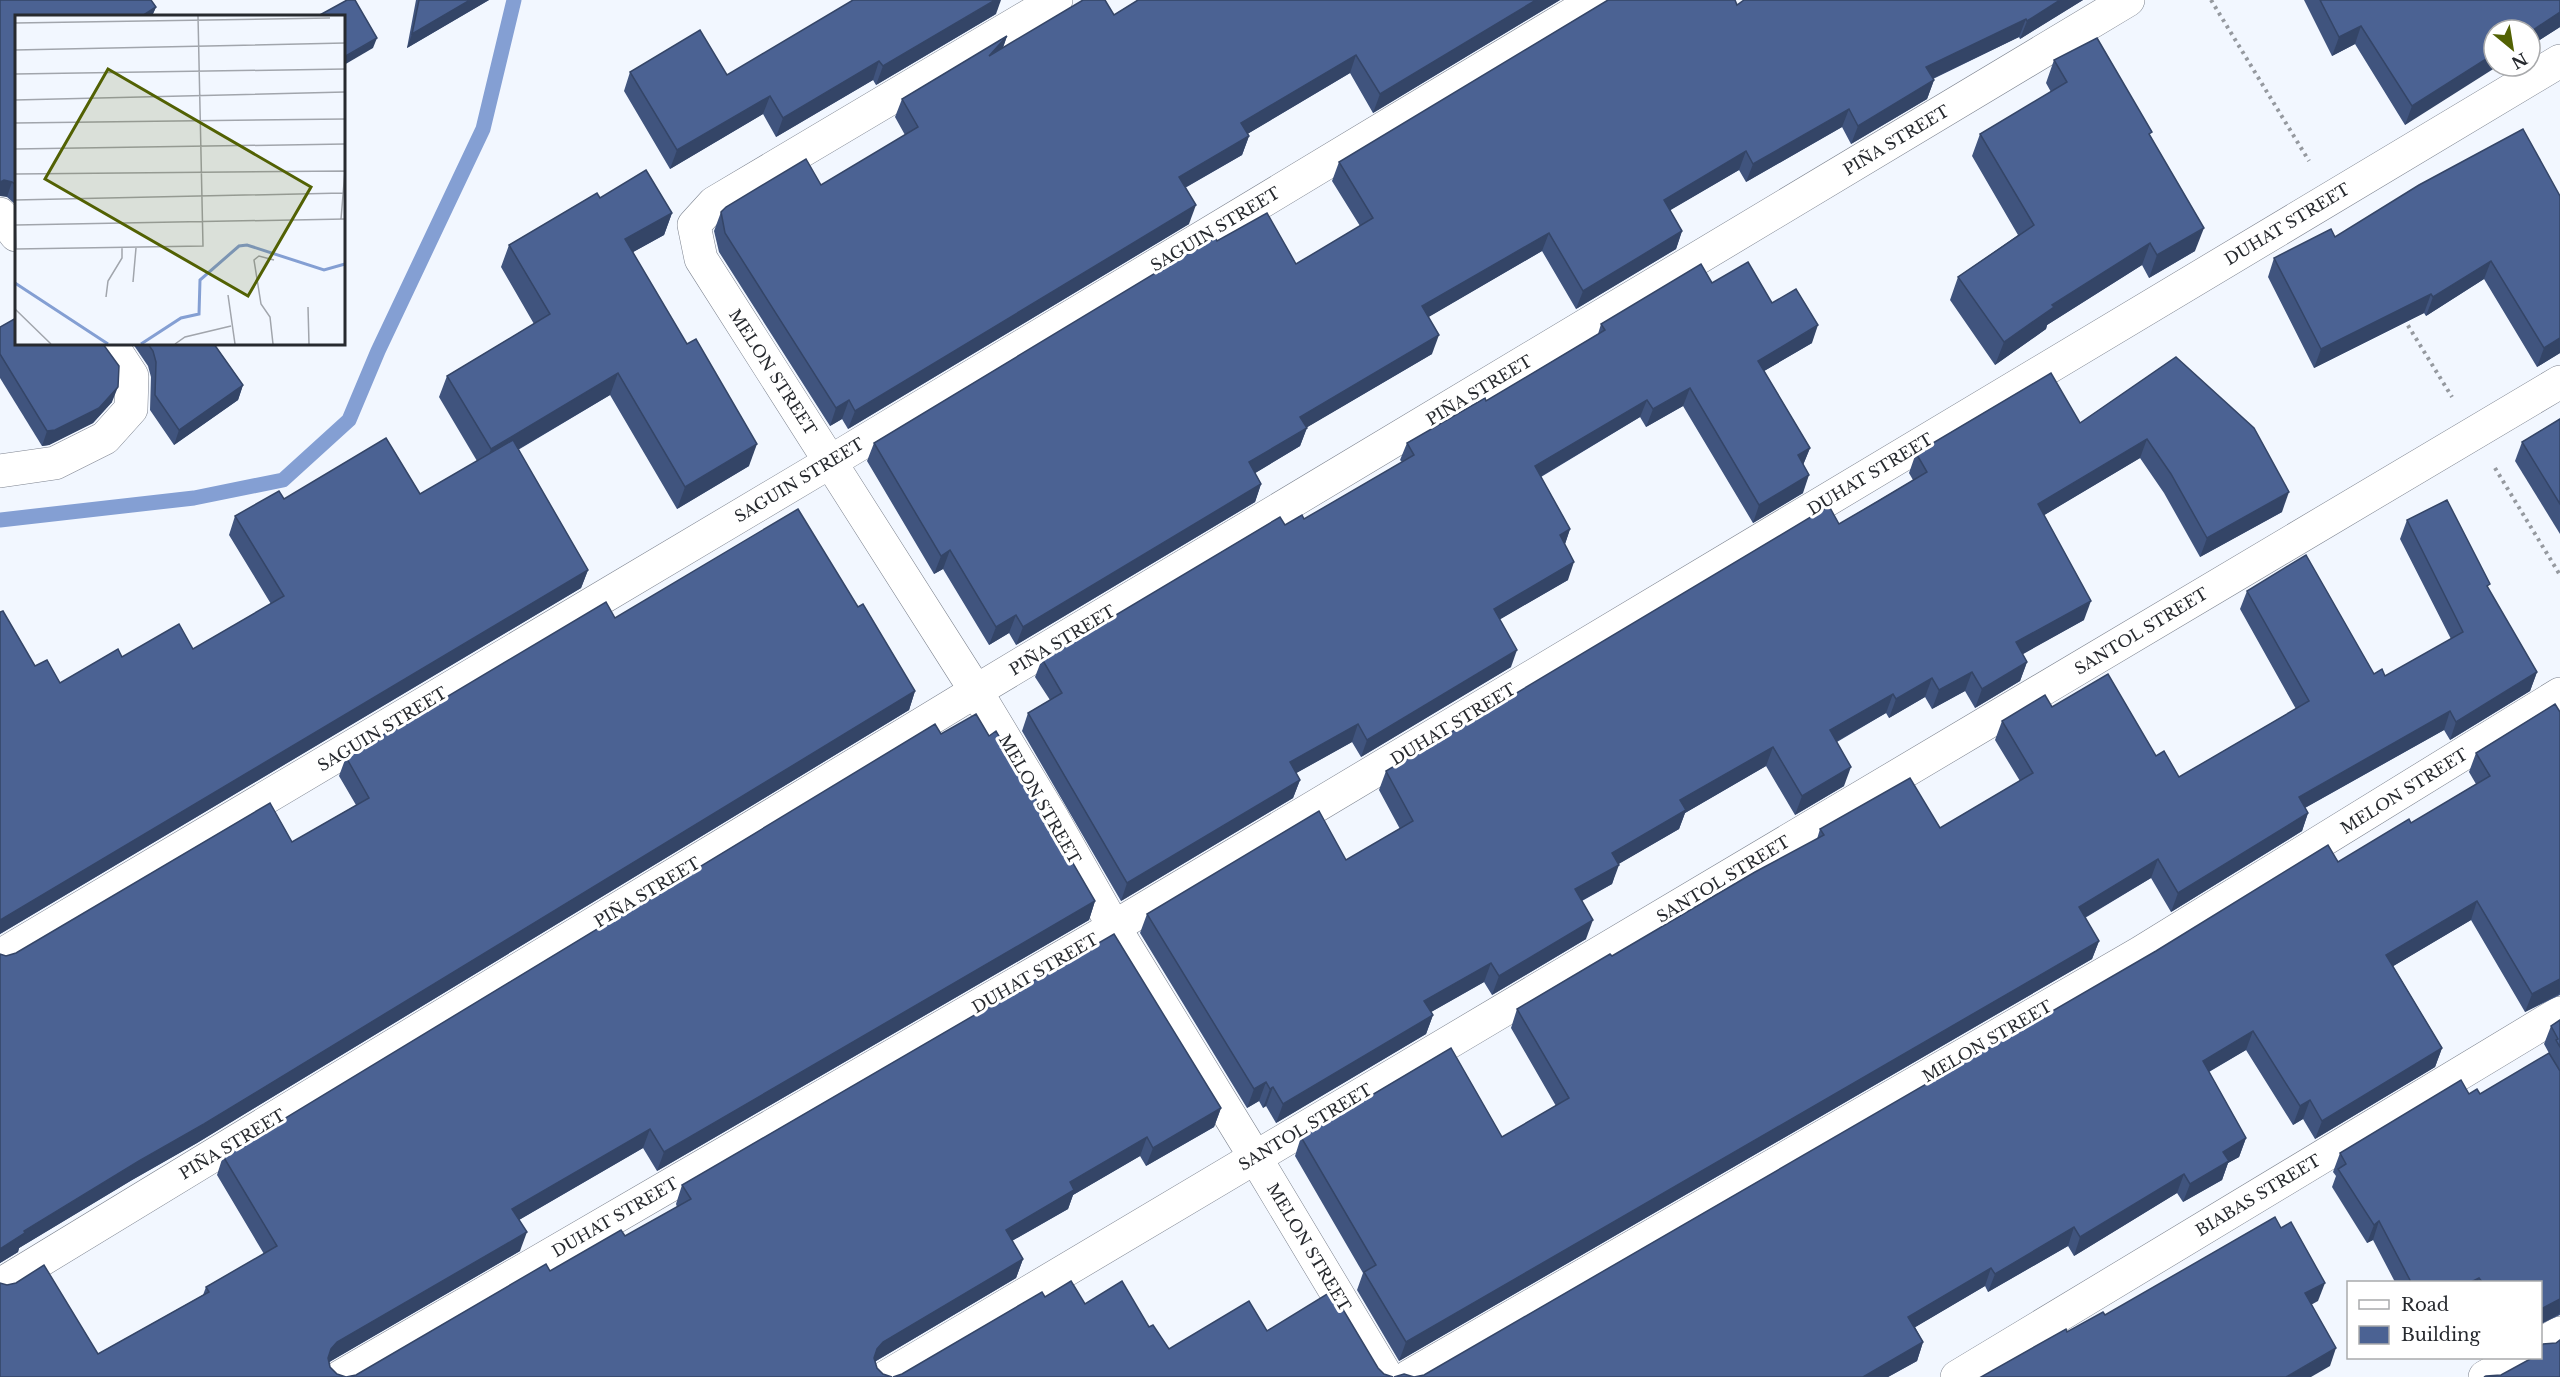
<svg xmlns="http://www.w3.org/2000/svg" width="2560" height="1377" font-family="'Libre Baskerville',serif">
  <rect width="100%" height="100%" fill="#f2f7ff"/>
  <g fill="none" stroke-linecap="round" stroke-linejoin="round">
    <polyline stroke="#849fd3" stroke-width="15" points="0,520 194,498 283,480 349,420 378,351 483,129 514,0"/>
    <g stroke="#7d838f" stroke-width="34">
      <g id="minor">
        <polyline points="1056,0 714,203 694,225 701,259 976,691 1053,819 1114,927 1255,1157 1387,1377"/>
        <polyline points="0,214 16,235"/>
        <polyline points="0,471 55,463 105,438 131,409 132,376 111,344"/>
        <polyline points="0,956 830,462 1596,0"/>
        <polyline points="0,1285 976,691 2128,0"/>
        <polyline points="2540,1345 2560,1333"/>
        <polyline points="340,1377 1114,927 2560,61"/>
        <polyline points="886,1377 2560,382"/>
        <polyline points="1408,1377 2140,953 2560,694"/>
        <polyline points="1957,1377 2560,1013"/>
        <polyline points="2485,1377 2519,1358"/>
      </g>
    </g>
    <g stroke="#95999f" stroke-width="4" stroke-dasharray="3 4.5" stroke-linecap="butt">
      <polyline points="2211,0 2309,161"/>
      <polyline points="2404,319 2452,397"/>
      <polyline points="2495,468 2560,575"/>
    </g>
    <use href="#minor" stroke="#fff" stroke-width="33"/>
  </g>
  <g fill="#40547e">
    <polygon points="0,0 156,7 152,16 16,16 16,205 7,197"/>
    <polygon points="416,0 489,0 407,48"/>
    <polygon points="1138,0 1560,0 1373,113 1350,73 1247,134 1249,136 1242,155 1185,188 1189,224 848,429 842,419 830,426 719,252 714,231 721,212 821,185 905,135 895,117 902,99 1007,36 1003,48 1114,15"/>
    <polygon points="2083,0 2020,39 2019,37 1933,79 1934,80 1927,99 1851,144 1842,127 1746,182 1739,170 1670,210 1682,231 1676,249 1576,309 1542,251 1428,317 1432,354 1307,427 1300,446 1255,473 1261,484 1255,502 1016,645 1009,633 989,645 943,569 934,574 867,461 874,443 1217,241 1296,264 1360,226 1332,181 1339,162 1737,5"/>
    <polygon points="2304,0 2560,0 2560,27 2530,46 2530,30 2405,125 2355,44 2332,56"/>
    <polygon points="996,14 876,85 873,80 776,137 763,114 670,169 624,91 630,72 727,75"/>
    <polygon points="2054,60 2151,137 2195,251 2149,278 2142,265 2047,325 2046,329 1995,365 1950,300 1958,277 2018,235 1972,156 1980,134 2051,92 2046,83"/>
    <polygon points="2560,196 2560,353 2537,367 2484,279 2426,316 2424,313 2314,368 2268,277 2274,258 2335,237"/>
    <polygon points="600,198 672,213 664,235 633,252 749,466 677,509 610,395 518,450 588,570 581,588 0,934 0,612 35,666 60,683 122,657 193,649 271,604 229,535 235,516 284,499 420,494 477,461 439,397 447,376 534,324 501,267 509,245"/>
    <polygon points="1712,283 1772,303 1812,343 1764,371 1810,448 1803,465 1803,493 1753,523 1683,406 1646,427 1640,417 1541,477 1570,529 1565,544 1568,580 1500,619 1511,667 1361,757 1352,742 1296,773 1300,780 1293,798 1121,901 1022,731 1028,713 1050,700 1035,677 1042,659 1285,525 1304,519 1402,462 1400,460 1407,443 1486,401 1598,334 1601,324"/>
    <polygon points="0,327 112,402 93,423 49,445 42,446 0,378"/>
    <polygon points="133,344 214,344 243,385 238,400 174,445 150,410 151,377 148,366"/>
    <polygon points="2176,357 2282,512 2200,557 2164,493 2140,458 2044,515 2084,620 2022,654 2027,662 2020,681 1975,708 1965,691 1932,709 1925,697 1889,718 1886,713 1837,742 1844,786 1795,815 1766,766 1685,813 1679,829 1618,864 1612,884 1582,901 1586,939 1492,995 1484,982 1431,1012 1433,1015 1426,1034 1276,1123 1266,1106 1263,1108 1259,1101 1247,1108 1140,933 1147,914 1346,860 1400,829 1379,790 1386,771 1839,524 1913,480 1909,473 1916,453 2080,423"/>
    <polygon points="2560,419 2560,534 2515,461 2522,442"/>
    <polygon points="2407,520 2488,589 2537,672 2530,691 2450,740 2444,730 2305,808 2308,813 2302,831 2171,912 2151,878 2085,918 2099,941 2092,959 1399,1361 1357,1290 1363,1273 1295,1156 1301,1137 1502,1137 1556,1106 1511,1028 1517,1009 1612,956 1817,839 1820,829 1940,828 2020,781 1995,740 2002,721 2052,707 2156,756 2179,777 2296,709 2240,609 2247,591 2374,674 2385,676 2451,639 2400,539"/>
    <polygon points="858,607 915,691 909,710 197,1143 132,1180 19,1248 18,1252 0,1263 0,954 6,956 16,953 292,842 356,805 339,776 346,757 615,618"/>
    <polygon points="2560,712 2560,995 2525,1012 2471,920 2393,966 2442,1048 2435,1067 2315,1139 2303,1119 2293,1125 2246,1050 2209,1072 2246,1138 2239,1157 2228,1163 2222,1180 2183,1202 2177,1193 2074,1256 2068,1246 1988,1292 1985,1286 1915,1327 1923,1342 1917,1361 1888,1377 1414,1377 1424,1375 2338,862 2411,823 2476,784 2469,772 2476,753"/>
    <polygon points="941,734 989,736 1095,901 1089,920 657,1171 643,1148 519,1220 520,1251 331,1361 329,1362 330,1367 337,1374 98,1354 203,1295 206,1287 264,1254 217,1175 223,1156"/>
    <polygon points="2560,1020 2560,1315 2541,1324 2541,1282 2395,1282 2373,1240 2367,1243 2332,1187 2336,1176 2333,1172 2340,1153 2469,1094 2480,1094 2550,1055 2544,1044 2551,1026"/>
    <polygon points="1221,1108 1214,1127 1146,1166 1140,1156 1073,1195 1068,1209 1012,1241 1023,1259 1016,1278 876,1361 875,1362 877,1368 883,1374 356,1375 550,1271 625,1236 677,1207 676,1204 682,1185"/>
  </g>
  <g fill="#344567">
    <polygon points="470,0 489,0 407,48 412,34"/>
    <polygon points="995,0 1001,0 996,14 876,85 883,66"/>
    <polygon points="1536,0 1560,0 1373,113 1380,94"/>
    <polygon points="2060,0 2083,0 2020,39 2027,21"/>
    <polygon points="156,7 152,16 142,16"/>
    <polygon points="2560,12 2560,27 2530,46 2530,32"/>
    <polygon points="2026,19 2019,37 1919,85 1926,67"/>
    <polygon points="2361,26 2355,44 2332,56 2339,37"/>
    <polygon points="1007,36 1000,55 989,56"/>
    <polygon points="377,38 373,48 344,65 344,57"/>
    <polygon points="2494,54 2494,66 2498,66 2405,125 2412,106"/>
    <polygon points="1356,55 1350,73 1234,142 1241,123"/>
    <polygon points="879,61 873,80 776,137 783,118"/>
    <polygon points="1934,80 1927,99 1851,144 1858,126"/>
    <polygon points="770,96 763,114 670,169 677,150"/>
    <polygon points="1849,109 1842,127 1746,182 1753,164"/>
    <polygon points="1249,136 1242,155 1172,195 1179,177"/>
    <polygon points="1746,151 1739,170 1657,218 1664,200"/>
    <polygon points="4,180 12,182 7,197 0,196 0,182"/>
    <polygon points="1196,205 1189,224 848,429 855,411"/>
    <polygon points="672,213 664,235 617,261 625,239"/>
    <polygon points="2204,228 2195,251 2149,278 2157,255"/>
    <polygon points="1682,231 1676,249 1576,309 1583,291"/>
    <polygon points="1549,233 1542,251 1415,325 1422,306"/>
    <polygon points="2150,243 2142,265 2047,325 2046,329 1995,365 2004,342 2052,305"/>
    <polygon points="2491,261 2484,279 2426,316 2433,297"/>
    <polygon points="2431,294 2424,313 2314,368 2321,349"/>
    <polygon points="1818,325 1812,343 1752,378 1758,361"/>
    <polygon points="1439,335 1432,354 1294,435 1300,417"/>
    <polygon points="2560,338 2560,353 2537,367 2544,348"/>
    <polygon points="618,373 610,395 483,470 491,449"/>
    <polygon points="243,385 238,400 174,445 179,430"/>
    <polygon points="118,387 112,402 93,423 49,445 42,446 47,431"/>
    <polygon points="1690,388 1683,406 1646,427 1653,409"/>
    <polygon points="849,400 842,419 830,426 836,408"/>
    <polygon points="1647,400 1640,417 1528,484 1535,466"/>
    <polygon points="1307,428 1300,446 1242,481 1249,462"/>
    <polygon points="2147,439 2140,458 2031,523 2038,504"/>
    <polygon points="757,444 749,466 677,509 685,487"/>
    <polygon points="1810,448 1803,465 1798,455"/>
    <polygon points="1809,475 1803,493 1753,523 1759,505"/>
    <polygon points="1261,484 1255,502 1016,645 1023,627"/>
    <polygon points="2289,492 2282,512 2200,557 2207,538"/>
    <polygon points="1570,529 1564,547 1560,535"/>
    <polygon points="950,550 943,569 934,574 941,556"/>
    <polygon points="1574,562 1568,580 1487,627 1494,609"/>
    <polygon points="588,570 581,588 0,934 0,920"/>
    <polygon points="2091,601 2084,620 2009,662 2016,642"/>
    <polygon points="1016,615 1009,633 989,645 996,627"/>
    <polygon points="1517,650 1511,667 1361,757 1367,740"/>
    <polygon points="2027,662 2020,681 1975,708 1982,689"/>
    <polygon points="1972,672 1965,691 1932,709 1939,690"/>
    <polygon points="2537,672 2530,691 2450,740 2456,722"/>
    <polygon points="1932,678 1925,697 1889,718 1896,699"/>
    <polygon points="915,691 909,710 197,1143 132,1180 19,1248 18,1252 0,1263 0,1249 24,1231"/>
    <polygon points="1893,694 1886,713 1823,749 1830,730"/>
    <polygon points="2450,711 2444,730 2292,815 2299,797"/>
    <polygon points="1358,724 1352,742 1284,780 1290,762"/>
    <polygon points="1773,747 1766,766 1685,813 1679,829 1605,872 1612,853 1680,800"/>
    <polygon points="1851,767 1844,786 1795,815 1802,796"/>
    <polygon points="1300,780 1293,798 1121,901 1127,883"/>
    <polygon points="2308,813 2302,831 2171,912 2178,893"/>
    <polygon points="2158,859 2151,878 2072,925 2079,907"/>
    <polygon points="1619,865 1612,884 1568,908 1575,889"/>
    <polygon points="1095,901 1089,920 657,1171 664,1152"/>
    <polygon points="2477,901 2471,920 2380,974 2386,955"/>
    <polygon points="1593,920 1586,939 1492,995 1499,976"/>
    <polygon points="2099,941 2092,959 1399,1361 1406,1342"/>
    <polygon points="1491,963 1484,982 1417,1020 1424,1001"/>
    <polygon points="2560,979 2560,992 2559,994 2525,1012 2532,994"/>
    <polygon points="1433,1015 1426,1034 1276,1123 1283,1104"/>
    <polygon points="2253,1031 2246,1050 2196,1079 2203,1061"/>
    <polygon points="2442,1048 2435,1067 2315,1139 2322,1121"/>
    <polygon points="1266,1082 1259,1101 1247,1108 1254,1089"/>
    <polygon points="1273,1087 1266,1106 1263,1108 1270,1089"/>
    <polygon points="2310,1100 2303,1119 2293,1125 2300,1106"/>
    <polygon points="1221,1108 1214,1127 1146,1166 1153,1148"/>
    <polygon points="650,1129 643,1148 505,1228 512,1209"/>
    <polygon points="1147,1137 1140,1156 1073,1195 1068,1209 999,1248 1006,1230 1070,1182"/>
    <polygon points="2246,1138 2239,1157 2228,1163 2222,1180 2183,1202 2190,1184 2223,1152"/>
    <polygon points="2184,1174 2177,1193 2074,1256 2080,1237"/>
    <polygon points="2379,1221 2373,1240 2367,1243 2374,1225"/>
    <polygon points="2074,1227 2068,1246 1988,1292 1995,1274"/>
    <polygon points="527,1232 520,1251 331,1361 324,1367 331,1349 337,1342"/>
    <polygon points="1023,1259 1016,1278 876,1361 870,1367 877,1349 883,1342"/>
    <polygon points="1991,1268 1985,1286 1902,1335 1908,1317"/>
    <polygon points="2479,1278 2478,1282 2471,1282"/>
    <polygon points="2325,1283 2318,1301 2298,1312 2305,1293"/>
    <polygon points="2560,1299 2560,1312 2559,1314 2541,1324 2541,1309"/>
    <polygon points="1923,1342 1917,1361 1888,1377 1863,1377"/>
    <polygon points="2336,1348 2330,1366 2311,1377 2286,1377"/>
  </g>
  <g fill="#4b6293" stroke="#344567" stroke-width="1.5">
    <polygon points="0,0 151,0 156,7 142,16 16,16 16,185 12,182 4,180 0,182"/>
    <polygon points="347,0 355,0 377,38 344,57 344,16 318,16"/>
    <polygon points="419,0 470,0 412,34"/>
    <polygon points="853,0 995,0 883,66 879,61 783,118 770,96 677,150 630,72 700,30 727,75"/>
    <polygon points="1083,0 1105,0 1114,15 1138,0 1536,0 1380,94 1356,55 1241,123 1249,136 1179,177 1196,205 855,411 849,400 836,408 725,233 721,212 726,207 806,159 821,185 918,127 902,99 1007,36 989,56"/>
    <polygon points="1608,0 1735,0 1737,5 1744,0 2060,0 2027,21 2026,19 1926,67 1934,80 1858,126 1849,109 1753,164 1746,151 1664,200 1682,231 1583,291 1549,233 1422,306 1439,335 1300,417 1307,428 1249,462 1261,484 1023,627 1016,615 996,627 950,550 941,556 874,443 1215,237 1217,241 1267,213 1296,264 1373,218 1339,162"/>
    <polygon points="2320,0 2560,0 2560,12 2530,32 2530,30 2494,30 2494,54 2412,106 2361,26 2339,37"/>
    <polygon points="2097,38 2152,132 2149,134 2204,228 2157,255 2150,243 2052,305 2054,307 2004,342 1958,277 2034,225 1980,134 2067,82 2054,60"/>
    <polygon points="2523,129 2560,196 2560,338 2544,348 2491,261 2433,297 2431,294 2321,349 2274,258 2331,229 2335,237 2419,185"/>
    <polygon points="646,170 672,213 625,239 687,344 696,339 757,444 685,487 618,373 491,449 447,376 550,314 509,245 597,193 600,198"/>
    <polygon points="1748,262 1772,303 1796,289 1818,325 1758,361 1810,448 1798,455 1809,475 1759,505 1690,388 1653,409 1647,400 1535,466 1570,529 1560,535 1574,562 1494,609 1517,650 1367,740 1358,724 1290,762 1300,780 1127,883 1028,713 1062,693 1042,659 1280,517 1285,525 1302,515 1304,519 1414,455 1407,443 1485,398 1486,401 1605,330 1601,324 1701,264 1712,283"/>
    <polygon points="16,318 16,344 103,344 119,366 118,387 99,408 55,430 47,431 0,354 0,327"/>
    <polygon points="148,344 214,344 243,385 179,430 155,395 156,362 153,351"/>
    <polygon points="2176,357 2254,428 2289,492 2207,538 2171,474 2147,439 2038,504 2091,601 2016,642 2027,662 1982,689 1972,672 1939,690 1932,678 1896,699 1893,694 1830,730 1851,767 1802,796 1773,747 1680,800 1686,810 1612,853 1619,865 1575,889 1593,920 1499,976 1491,963 1424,1001 1433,1015 1283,1104 1273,1087 1270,1089 1266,1082 1254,1089 1147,914 1319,811 1346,860 1413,821 1386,771 1829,506 1839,524 1880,500 1927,472 1916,453 2051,373 2080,423"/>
    <polygon points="2560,419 2560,504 2522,442"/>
    <polygon points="386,438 420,494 513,440 588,570 0,920 0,612 3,611 35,666 47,660 60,683 118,649 122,657 179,624 193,649 284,596 235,516 279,491 284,499"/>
    <polygon points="2447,500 2490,584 2487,586 2537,672 2456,722 2450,711 2299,797 2308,813 2178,893 2158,859 2079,907 2099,941 1406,1342 1364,1272 1376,1265 1301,1137 1451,1048 1502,1137 1569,1098 1517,1009 1610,954 1612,956 1755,872 1824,835 1820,829 1910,778 1940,828 2033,773 2002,721 2045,695 2052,707 2108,674 2156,756 2164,751 2179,777 2309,701 2247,591 2306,555 2374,674 2382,669 2385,676 2463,632 2407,520"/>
    <polygon points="798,509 858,607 863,604 915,691 204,1124 139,1161 24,1231 25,1233 0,1249 0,954 6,956 16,953 270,803 292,842 369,798 346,757 606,602 615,618"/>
    <polygon points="2555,704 2560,712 2560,979 2532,994 2477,901 2386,955 2442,1048 2322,1121 2310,1100 2300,1106 2253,1031 2203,1061 2246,1138 2223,1152 2229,1161 2190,1184 2184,1174 2080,1237 2074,1227 1995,1274 1991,1268 1908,1317 1923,1342 1863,1377 1414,1377 1424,1375 2156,951 2328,845 2338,862 2409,819 2411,823 2490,776 2476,753"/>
    <polygon points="976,714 989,736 996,731 1095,901 664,1152 650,1129 512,1209 527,1232 337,1342 331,1349 328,1358 330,1367 337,1374 346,1377 0,1377 0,1283 7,1285 16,1283 44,1265 98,1354 209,1292 206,1287 277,1246 223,1156 935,724 941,734"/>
    <polygon points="1114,934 1221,1108 1153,1148 1147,1137 1070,1182 1074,1190 1006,1230 1023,1259 883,1342 877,1349 874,1358 877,1368 883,1374 892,1377 346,1377 356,1375 546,1264 550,1271 621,1230 625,1236 691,1199 682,1185"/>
    <polygon points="2560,1020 2560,1047 2556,1040 2558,1039 2551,1026"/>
    <polygon points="2549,1053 2560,1071 2560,1299 2541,1309 2541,1282 2482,1282 2479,1278 2471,1282 2411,1282 2379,1221 2374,1225 2338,1169 2346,1164 2340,1153 2461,1080 2469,1094 2477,1089 2480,1094"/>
    <polygon points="2275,1217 2281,1228 2291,1222 2325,1283 2305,1293 2336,1348 2286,1377 1981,1377 2066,1329 2067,1332 2103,1312 2105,1315"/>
    <polygon points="1071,1281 1085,1304 1122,1281 1149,1327 1153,1325 1169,1349 1249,1301 1267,1331 1332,1291 1378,1368 1384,1374 1393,1377 893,1377 902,1374 1042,1292 1045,1297"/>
    <polygon points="2560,1340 2560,1377 2484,1377 2486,1376 2501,1375 2532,1358 2541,1358 2541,1348 2543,1344 2556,1343"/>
    <polygon points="1404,1374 1414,1377 1394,1377"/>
  </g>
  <g text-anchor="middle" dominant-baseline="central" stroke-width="6" stroke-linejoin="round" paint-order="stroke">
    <g font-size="16" fill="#272a2f" stroke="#fff">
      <text transform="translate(1896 140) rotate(-31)">PIÑA STREET</text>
      <text transform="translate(2287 224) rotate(-31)">DUHAT STREET</text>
      <text transform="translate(1215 229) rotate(-31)">SAGUIN STREET</text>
      <text transform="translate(773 372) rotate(57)">MELON STREET</text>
      <text transform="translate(1479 390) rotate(-31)">PIÑA STREET</text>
      <text transform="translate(1870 474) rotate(-31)">DUHAT STREET</text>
      <text transform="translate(799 480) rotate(-31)">SAGUIN STREET</text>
      <text transform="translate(2141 631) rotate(-31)">SANTOL STREET</text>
      <text transform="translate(1062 640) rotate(-31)">PIÑA STREET</text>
      <text transform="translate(1453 724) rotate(-31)">DUHAT STREET</text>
      <text transform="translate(382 729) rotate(-31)">SAGUIN STREET</text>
      <text transform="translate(2404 791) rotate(-32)">MELON STREET</text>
      <text transform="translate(1040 799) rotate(60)">MELON STREET</text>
      <text transform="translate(1723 879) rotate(-31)">SANTOL STREET</text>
      <text transform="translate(647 892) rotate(-31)">PIÑA STREET</text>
      <text transform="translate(1035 973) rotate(-30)">DUHAT STREET</text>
      <text transform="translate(1987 1041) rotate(-30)">MELON STREET</text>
      <text transform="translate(1305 1127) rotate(-31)">SANTOL STREET</text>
      <text transform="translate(232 1144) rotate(-31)">PIÑA STREET</text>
      <text transform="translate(2258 1195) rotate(-31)">BIABAS STREET</text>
      <text transform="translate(615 1217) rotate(-30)">DUHAT STREET</text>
      <text transform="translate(1309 1247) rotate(59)">MELON STREET</text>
    </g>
  </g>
  <g transform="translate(15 15)">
    <rect width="330" height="330" fill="#f2f7ff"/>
    <path fill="none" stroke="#849fd3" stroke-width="3" d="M0,268L93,329M126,329L166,303L184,299L185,265L224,231L232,230L309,255L330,249"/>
    <path fill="none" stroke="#a1a5ac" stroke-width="1.5" d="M0,8L315,3M0,35L330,28M0,59L330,54M0,85L330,77M0,108L330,104M0,134L330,129M0,159L330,156M0,185L328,178M0,195L1,234L188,231L183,1M326,204L330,156M1,210L330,204M118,267L121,233M213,280L220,329M91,282L93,266L107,243V233M293,292L294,329M0,294L36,329M160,329L170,322L216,311M258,329L255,302L246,289L239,245L244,241L259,245"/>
    <path fill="#526103" fill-opacity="0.15" stroke="#526103" stroke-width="3" d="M93,54L296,172L233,281L30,164Z"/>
    <rect width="330" height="330" fill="none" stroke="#272a2f" stroke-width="3"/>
  </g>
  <rect x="2347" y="1281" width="195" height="78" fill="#ffffff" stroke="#a9aaac" stroke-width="1.5"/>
  <rect x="2359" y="1300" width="30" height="9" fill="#ffffff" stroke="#a9aaac" stroke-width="1.5"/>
  <text x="2401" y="1311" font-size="18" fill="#272a2f">Road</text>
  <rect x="2359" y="1326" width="30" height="18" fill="#4b6293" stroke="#a9aaac" stroke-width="1.5"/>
  <text x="2401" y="1341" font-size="18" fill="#272a2f">Building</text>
  <g transform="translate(2512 48) rotate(150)"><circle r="28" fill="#ffffff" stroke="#a9aaac" stroke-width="1.5"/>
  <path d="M0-4.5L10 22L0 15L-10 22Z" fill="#526103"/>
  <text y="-9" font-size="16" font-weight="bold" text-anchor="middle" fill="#272a2f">N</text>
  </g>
</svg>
